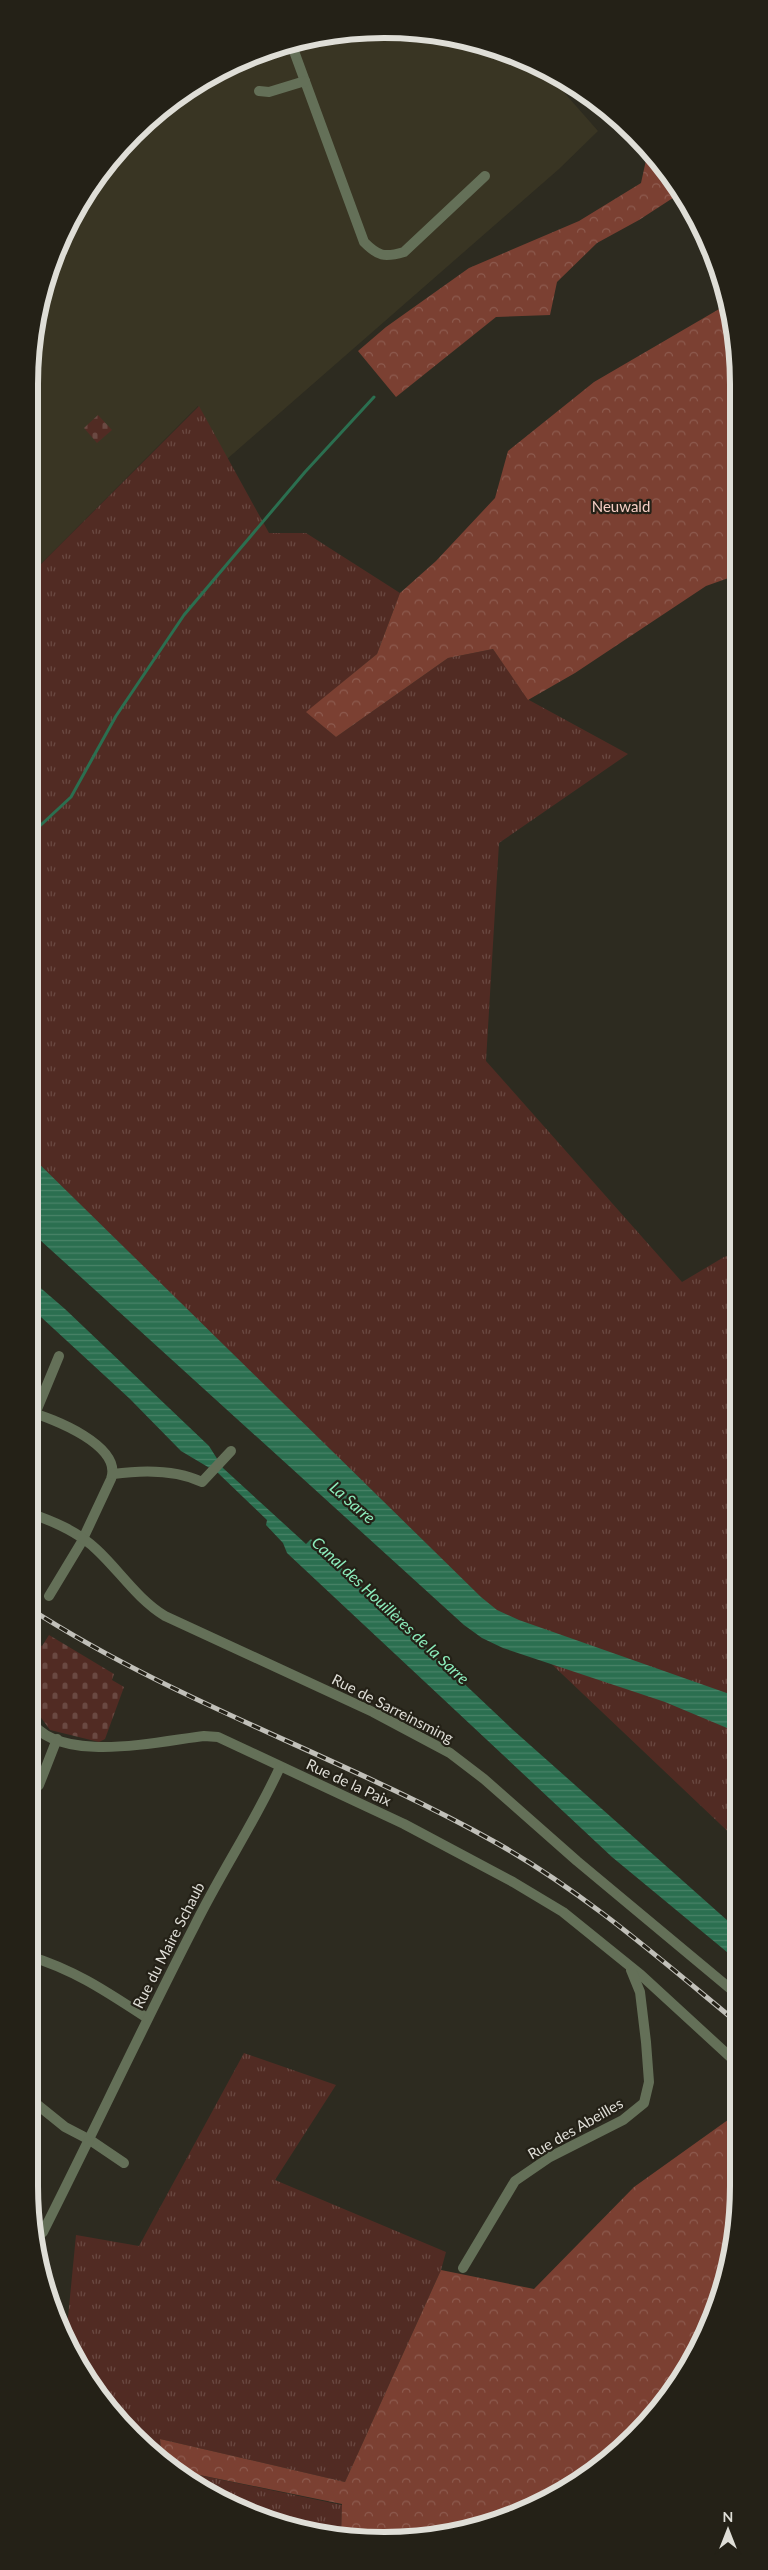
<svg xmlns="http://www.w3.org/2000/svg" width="768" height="2570" font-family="Lato,sans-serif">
  <defs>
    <pattern id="grass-tufts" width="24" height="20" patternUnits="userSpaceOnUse" patternTransform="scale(1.25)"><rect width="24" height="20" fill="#512b23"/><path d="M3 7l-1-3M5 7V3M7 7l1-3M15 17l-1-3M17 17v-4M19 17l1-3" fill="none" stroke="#6a4942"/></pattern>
    <pattern id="forest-crowns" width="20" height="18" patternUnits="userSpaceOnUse" patternTransform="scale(1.25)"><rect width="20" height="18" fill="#7b4032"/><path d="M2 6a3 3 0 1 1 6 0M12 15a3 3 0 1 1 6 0" fill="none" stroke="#8d5b4f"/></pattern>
    <pattern id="cemetery-stones" width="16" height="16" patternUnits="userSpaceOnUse" patternTransform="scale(1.25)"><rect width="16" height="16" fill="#512b23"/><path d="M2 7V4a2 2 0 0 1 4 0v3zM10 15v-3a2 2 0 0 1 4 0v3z" fill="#6a4942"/></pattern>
    <pattern id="water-rules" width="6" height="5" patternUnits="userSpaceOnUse" patternTransform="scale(1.25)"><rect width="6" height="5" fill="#2b6f50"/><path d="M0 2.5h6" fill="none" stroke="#498368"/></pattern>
  </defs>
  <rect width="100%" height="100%" fill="#2d2b20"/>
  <polygon fill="#393523" points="384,29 453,36 540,65 598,131 559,169 219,466 198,406 29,576 29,384 36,315 56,248 88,187 133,133 186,89 248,56 314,36"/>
  <g fill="url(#grass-tufts)">
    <polygon points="199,406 269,533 306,533 400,593 377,654 307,712 336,737 448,658 493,649 529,700 628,754 499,843 486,1061 682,1282 724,1257 738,1253 739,1842 407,1527 29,1161 29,576"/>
    <polygon points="244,2053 336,2085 275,2180 446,2252 441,2270 345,2482 160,2439 162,2462 117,2420 66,2338 76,2235 139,2246"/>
    <polygon points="170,2469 342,2505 341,2537 292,2529 227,2505"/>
  </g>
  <g fill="url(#forest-crowns)">
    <polygon points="648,151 679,194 639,220 597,243 557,282 550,315 496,317 396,397 358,351 386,327 469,268 579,221 641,183"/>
    <polygon points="726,305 736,338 737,575 706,586 575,673 528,700 493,649 448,658 336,737 306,712 377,654 400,593 436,561 495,498 508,451 594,382"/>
    <polygon points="739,2112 739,2186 732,2255 692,2364 651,2420 600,2468 541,2505 476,2529 360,2540 341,2537 342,2504 170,2469 162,2462 160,2439 345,2482 441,2270 534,2289 634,2187"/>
  </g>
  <g fill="url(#cemetery-stones)">
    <polygon points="98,415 112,430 97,443 84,428"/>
    <polygon points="49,1635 114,1674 112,1680 124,1687 105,1739 99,1742 50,1730 29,1701 29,1645 30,1642 42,1646"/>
  </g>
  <g fill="url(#water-rules)">
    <polygon points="29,1154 481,1597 497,1610 519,1620 738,1697 739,1733 665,1702 503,1648 482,1638 464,1625 29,1230"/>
    <polygon points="29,1278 65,1309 209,1446 223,1468 306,1544 311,1539 512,1729 728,1921 739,1928 739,1962 612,1857 287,1553 283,1543 266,1525 267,1520 218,1473 181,1451 130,1399 29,1306"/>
  </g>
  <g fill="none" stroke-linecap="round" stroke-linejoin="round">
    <polyline stroke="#2b6f50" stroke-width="3" points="29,836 71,797 116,716 184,615 305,472 374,397"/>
    <g stroke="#647058" stroke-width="10">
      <path d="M291,43L364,242C378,256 384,258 404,252L485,176"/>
      <polyline points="259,91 269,92 305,81"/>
      <path d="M29,1412C53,1418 123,1446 111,1479L81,1543L49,1596"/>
      <polyline points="35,1414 59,1356"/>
      <path d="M113,1474C142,1470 175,1469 202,1482L231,1451"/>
      <path d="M29,1718C55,1766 160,1741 204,1736L218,1737L404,1824L513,1882L563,1912L641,1975L739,2065"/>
      <polyline points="29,1794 39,1785 57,1739"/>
      <path d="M29,1956C75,1970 107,1992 147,2018"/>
      <polyline points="29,2098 65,2127 90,2140 124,2163"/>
      <path d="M34,2240L43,2232C94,2131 142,2028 194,1927C221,1872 255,1822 280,1767"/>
      <polyline points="463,2268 515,2181 550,2157 623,2120 644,2103 649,2082 646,2042 640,1992 631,1970"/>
    </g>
    <path stroke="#647058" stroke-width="10" d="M29,1513C53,1521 77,1531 96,1549C119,1570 137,1599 165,1616L373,1712L450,1753L484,1779L577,1861L739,1996"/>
    <g stroke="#c1c0b9" stroke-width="5">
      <path id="rail" d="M29,1608C174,1702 342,1757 493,1841C583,1891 660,1959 739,2024"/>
    </g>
    <use href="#rail" stroke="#242117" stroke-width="3" stroke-dasharray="9" stroke-linecap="butt"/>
  </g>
  <g text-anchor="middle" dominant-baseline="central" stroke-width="4.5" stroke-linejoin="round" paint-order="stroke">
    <g font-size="15" fill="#f5cec4" stroke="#242117">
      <text x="621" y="506">Neuwald</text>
    </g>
    <g font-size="15" fill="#dfded7" stroke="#242117">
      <text transform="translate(393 1708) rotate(27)">Rue de Sarreinsming</text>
      <text transform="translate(349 1782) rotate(25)">Rue de la Paix</text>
      <text transform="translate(168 1945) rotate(-63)">Rue du Maire Schaub</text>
      <text transform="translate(575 2128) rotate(-30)">Rue des Abeilles</text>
    </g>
    <g font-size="16" font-style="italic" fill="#8cedbc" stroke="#242117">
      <text transform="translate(353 1502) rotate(41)">La Sarre</text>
      <text transform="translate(391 1610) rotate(43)">Canal des Houillères de la Sarre</text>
    </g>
  </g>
  <path d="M0 0H768V2570H0ZM384 38H384A346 346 0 0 1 730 384V2186A346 346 0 0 1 384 2532H384A346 346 0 0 1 38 2186V384A346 346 0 0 1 384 38Z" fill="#242117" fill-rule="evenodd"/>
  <path fill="none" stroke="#dfded7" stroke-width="6" d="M384 38H384A346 346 0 0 1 730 384V2186A346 346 0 0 1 384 2532H384A346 346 0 0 1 38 2186V384A346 346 0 0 1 384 38Z"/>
  <g transform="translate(728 2530)" stroke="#242117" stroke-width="4" paint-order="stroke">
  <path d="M0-4L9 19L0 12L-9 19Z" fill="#dfded7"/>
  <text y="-8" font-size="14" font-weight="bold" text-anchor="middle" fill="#dfded7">N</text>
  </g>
</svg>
